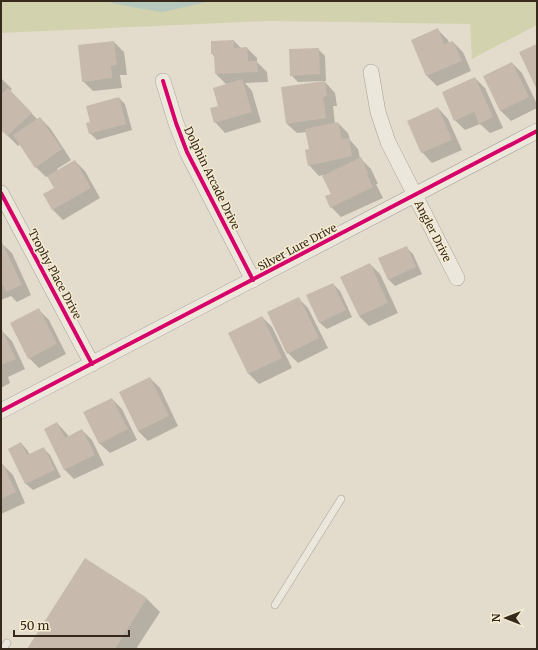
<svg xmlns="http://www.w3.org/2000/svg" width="538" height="650" font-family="Merriweather,serif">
  <rect width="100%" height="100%" fill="#e3dccc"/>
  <polygon fill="#d2d3ae" points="1,1 537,1 537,25 472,59 470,24 270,21 1,33"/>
  <polygon fill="#b7c8be" points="104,1 206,1 203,3 162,12 131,7"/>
  <g fill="#0003">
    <polygon points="438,30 448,40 449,43 453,42 463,52 471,71 437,86 427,76"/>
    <polygon points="234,41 241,48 247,48 257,58 257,62 267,72 268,82 245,83 252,91 261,122 225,133 215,122 219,106 227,85 216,74 215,57 212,54"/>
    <polygon points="114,42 124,52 127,75 120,75 122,88 93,91 83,81"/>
    <polygon points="318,49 325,56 326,81 298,82 291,75"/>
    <polygon points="512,63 522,73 537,104 537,108 511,121 500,110"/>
    <polygon points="1,78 12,89 10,91 37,119 40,118 50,128 71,160 57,169 58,171 75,161 85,171 100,198 63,220 53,210 55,188 48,176 46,177 36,167 20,144 18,146 1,129"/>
    <polygon points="475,78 485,88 503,128 490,133 480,124 465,130 455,120"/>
    <polygon points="325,82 335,93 337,106 333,106 335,124 338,123 348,133 350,140 358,149 360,158 371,169 378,184 376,184 383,198 341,217 331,207 332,195 323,175 319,176 309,165 311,150 307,132 297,133 286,123"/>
    <polygon points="119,98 125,104 132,130 97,140 90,133"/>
    <polygon points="438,108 448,119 462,150 432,163 422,152"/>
    <polygon points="1,243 12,253 31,295 17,302 11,296 1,300"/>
    <polygon points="406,247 413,254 422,274 395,286 388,279"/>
    <polygon points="370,264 380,274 398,313 369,326 359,316"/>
    <polygon points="333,284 340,291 352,317 327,329 320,323"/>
    <polygon points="298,298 308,308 328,348 298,363 288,353"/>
    <polygon points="39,310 49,320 66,354 39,368 29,358"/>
    <polygon points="262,317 272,327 292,368 259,384 249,374 229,333"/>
    <polygon points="1,331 2,331 12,341 25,369 8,377 10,383 1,388"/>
    <polygon points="150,378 160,388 178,426 148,441 138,431"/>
    <polygon points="112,399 122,409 137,440 110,453 99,443"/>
    <polygon points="57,423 67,434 69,437 82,430 92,440 104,465 74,479 64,469"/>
    <polygon points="21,443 27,450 30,455 43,448 50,455 61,477 33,490 26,484 9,449"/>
    <polygon points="3,465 13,475 25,503 1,514 1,466"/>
    <polygon points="85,559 147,599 160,612 136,649 28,649"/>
  </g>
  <g fill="#c7baad">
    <polygon points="438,28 444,44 453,41 462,61 426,76 411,40"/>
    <polygon points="234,40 234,48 247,47 248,61 257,61 258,72 215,74 214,54 211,54 211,41"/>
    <polygon points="114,41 117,65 111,66 112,78 82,82 78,45"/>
    <polygon points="537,44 537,90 519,52"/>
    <polygon points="319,48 320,74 290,76 289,49"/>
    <polygon points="512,62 529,97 500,111 483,76"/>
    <polygon points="475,77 493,117 479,124 474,112 454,121 442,92"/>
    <polygon points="242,79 252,112 214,123 210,108 218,106 213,88"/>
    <polygon points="325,81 327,96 323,97 326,118 286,124 281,87"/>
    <polygon points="8,88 32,113 7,136 1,130 1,95"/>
    <polygon points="119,97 126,124 89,134 86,123 90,122 86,106"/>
    <polygon points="438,107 452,140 421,153 407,121"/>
    <polygon points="40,117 62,149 35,168 13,135"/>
    <polygon points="338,122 342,139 349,138 352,156 308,166 305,150 309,149 305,129"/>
    <polygon points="361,157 368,173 367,174 373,187 330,208 325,196 331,194 322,176"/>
    <polygon points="75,160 91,188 52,210 43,194 54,188 47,176"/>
    <polygon points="1,240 22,285 6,292 3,285 1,286"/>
    <polygon points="407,246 416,267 388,280 378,258"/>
    <polygon points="370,263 388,303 359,316 340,277"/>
    <polygon points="333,283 346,310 319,323 306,295"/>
    <polygon points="299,297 319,338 287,354 267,312"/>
    <polygon points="39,308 57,344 28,359 10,323"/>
    <polygon points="262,316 282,358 248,374 228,333"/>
    <polygon points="1,330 2,330 16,359 1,365"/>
    <polygon points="150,377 169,416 138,431 119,392"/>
    <polygon points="112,398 128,429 99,444 83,412"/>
    <polygon points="57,422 65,438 82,429 95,455 64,470 44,429"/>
    <polygon points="21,442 27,455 44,447 55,470 25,484 8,449"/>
    <polygon points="3,464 16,492 1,499 1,465"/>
    <polygon points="85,558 147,598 115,649 27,649"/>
  </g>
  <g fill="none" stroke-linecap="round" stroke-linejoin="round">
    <g stroke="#a8a195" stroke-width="8">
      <g id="service">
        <polyline points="275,605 341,499"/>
        <polyline points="3,649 7,643"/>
      </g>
    </g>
    <g stroke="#a8a195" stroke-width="16">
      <g id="minor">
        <polyline points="371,72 378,112 388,142 457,278"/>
        <polyline points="163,81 176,123 187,152 253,280"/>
        <polyline points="1,193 92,364"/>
        <polyline points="1,411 537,131"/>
      </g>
    </g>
    <use href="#service" stroke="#ece7dd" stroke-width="7"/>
    <use href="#minor" stroke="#ece7dd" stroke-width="15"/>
    <g stroke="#f5ebd1" stroke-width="6">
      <g id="cycleway">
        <polyline points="163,81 176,123 187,152 253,280"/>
        <polyline points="1,193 92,364"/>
        <polyline points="1,411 537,131"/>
      </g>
    </g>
    <use href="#cycleway" stroke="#d6006c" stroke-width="4"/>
  </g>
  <g text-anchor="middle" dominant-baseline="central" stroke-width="3" stroke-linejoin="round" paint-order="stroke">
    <g font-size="11" fill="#372a1d" stroke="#f5ebd1">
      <text transform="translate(212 178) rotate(64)">Dolphin Arcade Drive</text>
      <text transform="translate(433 231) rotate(63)">Angler Drive</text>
      <text transform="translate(297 247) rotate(-28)">Silver Lure Drive</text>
      <text transform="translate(55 274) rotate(62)">Trophy Place Drive</text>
    </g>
  </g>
  <rect width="538" height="650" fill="none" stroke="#372a1d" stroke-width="4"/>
  <g transform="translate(506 618) rotate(270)" stroke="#f5ebd1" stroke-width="3" paint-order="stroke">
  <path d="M0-3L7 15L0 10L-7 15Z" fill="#372a1d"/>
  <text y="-6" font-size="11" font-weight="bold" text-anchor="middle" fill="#372a1d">N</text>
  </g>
  <path d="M14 630v6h115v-6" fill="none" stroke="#372a1d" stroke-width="2"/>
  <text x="20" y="630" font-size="12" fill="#372a1d" stroke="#f5ebd1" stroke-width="3" paint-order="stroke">50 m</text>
</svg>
